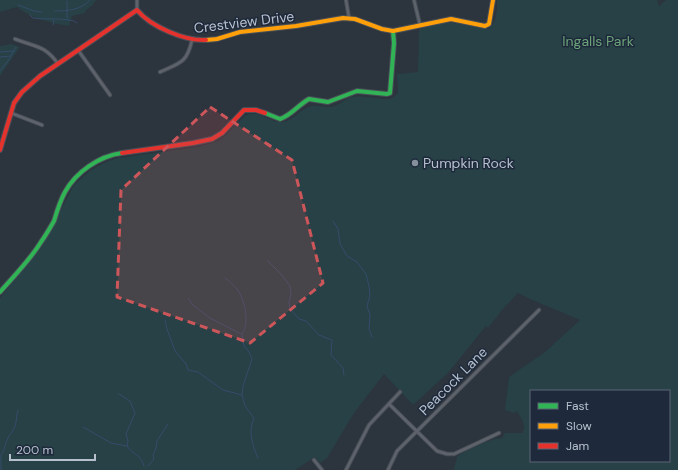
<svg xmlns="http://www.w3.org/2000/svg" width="678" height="470" font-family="'DM Sans',sans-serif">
  <rect width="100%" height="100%" fill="#2c343e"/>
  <g fill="#274146" fill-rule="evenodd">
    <path d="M0,0H98L94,2L93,5L86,10L85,13L72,16L69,26C51,23 32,19 17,7L0,12Z"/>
    <path d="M497,0H657L659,6L666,0H678V470H454L457,456C472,448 485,440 502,438L505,433H522C527,426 521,418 517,411L514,413L505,410L509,377L545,352L580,320L530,299L518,293L503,309L488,328L486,326L448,373L413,405L384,374L354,413L327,458L320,463L315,457L295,470H0V298L42,246L74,185L91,170L106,162L118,158L198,147L218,141L224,137L245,116C258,108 269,123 283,122C293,121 299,110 309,107C315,104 323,108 330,107C337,107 345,99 352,97C360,95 380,99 389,99L394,97L398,93L397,74L418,72L419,29L448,22L489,29C497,22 497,11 497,0ZM531,391H669V461H531Z"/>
    <polygon points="11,44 20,47 0,76 0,46"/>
  </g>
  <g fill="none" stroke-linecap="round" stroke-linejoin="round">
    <g stroke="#354c6b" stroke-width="1">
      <polyline points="67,1 67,18"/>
      <polyline points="18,5 34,11 42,12"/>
      <path d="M55,11C68,11 81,10 90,0"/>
      <path d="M30,15L33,18C44,20 72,17 77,23"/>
      <polyline points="53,25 54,20"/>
      <polyline points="0,52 14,51"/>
      <polyline points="0,57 11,56 16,47"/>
      <polyline points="0,71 11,57"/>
      <polyline points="333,221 338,229 340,244 347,256 357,262 366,274 369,286 370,296 367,306 370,315 369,329 372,337"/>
      <polyline points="267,260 281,274 290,286 291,294 289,302 290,309 299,319 306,321 319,335 332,340 331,355 343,368 344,375"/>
      <path d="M225,278C229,281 234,285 237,289C245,300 250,323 242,334L244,346L249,352L252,359L243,386L242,395"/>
      <polyline points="188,298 193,305 210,318 241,334"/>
      <path d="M165,320L167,329L175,351L186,364L188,370L198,372L223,390L242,395L245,406L254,418C248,431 252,445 258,458"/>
      <polyline points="119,394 130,401 135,413 126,434 128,441 127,446"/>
      <path d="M83,427L111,443L127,446C133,455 141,454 144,466"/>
      <polyline points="148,466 154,459 153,455 156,448 157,441 168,424"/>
      <path d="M1,470V455C6,448 4,446 7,440C9,435 13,432 15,426C17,421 16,415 18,410"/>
    </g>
    <g stroke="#494f57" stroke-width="4.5">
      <g id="street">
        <polyline points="137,0 137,10"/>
        <polyline points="346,0 349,18"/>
        <polyline points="414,0 420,25"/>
        <path d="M15,39C35,47 45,45 58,64"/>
        <polyline points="78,50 110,95"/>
        <path d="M160,72C180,63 187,63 192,40"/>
        <polyline points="11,113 42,125"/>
        <polyline points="389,404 437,451 447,454 454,454 499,433"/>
        <polyline points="314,460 322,470"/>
        <polyline points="346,470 369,425 400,392"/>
        <polyline points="388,470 397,451 539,310"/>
      </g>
    </g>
    <g stroke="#494f57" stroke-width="6">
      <g id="fast">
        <path d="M265,113L280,119C292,115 298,105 309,99L328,102L357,91L387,94L390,93L394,43L393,31"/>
        <path d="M0,292C14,276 30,260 41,242C46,235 50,228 54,221C57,211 60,201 65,192C76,172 99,156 122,153"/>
      </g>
    </g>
    <g stroke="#494f57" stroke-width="6">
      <polyline id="slow" points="206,40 217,39 240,32 296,26 343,18 355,19 382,29 393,31 451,19 485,26 489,24 493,0"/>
    </g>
    <g stroke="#494f57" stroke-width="6">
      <g id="jam">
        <path d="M0,150L14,103L22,92L40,76L137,10C151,27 185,41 206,40"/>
        <polyline points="122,153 193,143 212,139 222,133 244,110 256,110 265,113"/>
      </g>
    </g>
    <use href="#street" stroke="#5d626b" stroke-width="2.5"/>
    <use href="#fast" stroke="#30b455" stroke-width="4"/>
    <use href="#slow" stroke="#ff9f0a" stroke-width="4"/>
    <use href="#jam" stroke="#e5322d" stroke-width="4"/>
  </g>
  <path fill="#cd565a" fill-opacity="0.2" stroke="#cd565a" stroke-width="3" stroke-dasharray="8 5" stroke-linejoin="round" d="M210,107L292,160L323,283L250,343L117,297L121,190Z"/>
  <circle fill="#868f9c" stroke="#1e2a3b" stroke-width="1.5" cx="415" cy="163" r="4"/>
  <g text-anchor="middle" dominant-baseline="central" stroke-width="3" stroke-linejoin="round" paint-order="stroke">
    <g font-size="14" fill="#b7c0ce" stroke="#1e2a3b">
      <text transform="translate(244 22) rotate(-7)">Crestview Drive</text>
      <text transform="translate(453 381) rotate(-45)">Peacock Lane</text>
    </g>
    <g font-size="14" fill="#6ba278" stroke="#1e2a3b">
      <text x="598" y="41">Ingalls Park</text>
    </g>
    <g font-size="14" fill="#b7c0ce" stroke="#1e2a3b" text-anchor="start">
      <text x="423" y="163">Pumpkin Rock</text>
    </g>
  </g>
  <rect x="530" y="390" width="140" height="72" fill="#1e2a3b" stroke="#5b6676"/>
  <rect x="538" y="403" width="20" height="6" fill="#30b455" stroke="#5b6676"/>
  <text x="566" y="410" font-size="12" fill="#b7c0ce">Fast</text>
  <rect x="538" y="423" width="20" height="6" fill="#ff9f0a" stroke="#5b6676"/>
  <text x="566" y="430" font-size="12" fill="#b7c0ce">Slow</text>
  <rect x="538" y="443" width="20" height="6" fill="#e5322d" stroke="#5b6676"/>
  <text x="566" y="450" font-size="12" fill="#b7c0ce">Jam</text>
  <path d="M10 454v6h85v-6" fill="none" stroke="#b7c0ce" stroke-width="2"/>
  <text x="16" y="454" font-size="12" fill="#b7c0ce" stroke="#1e2a3b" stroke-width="3" paint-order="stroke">200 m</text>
</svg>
